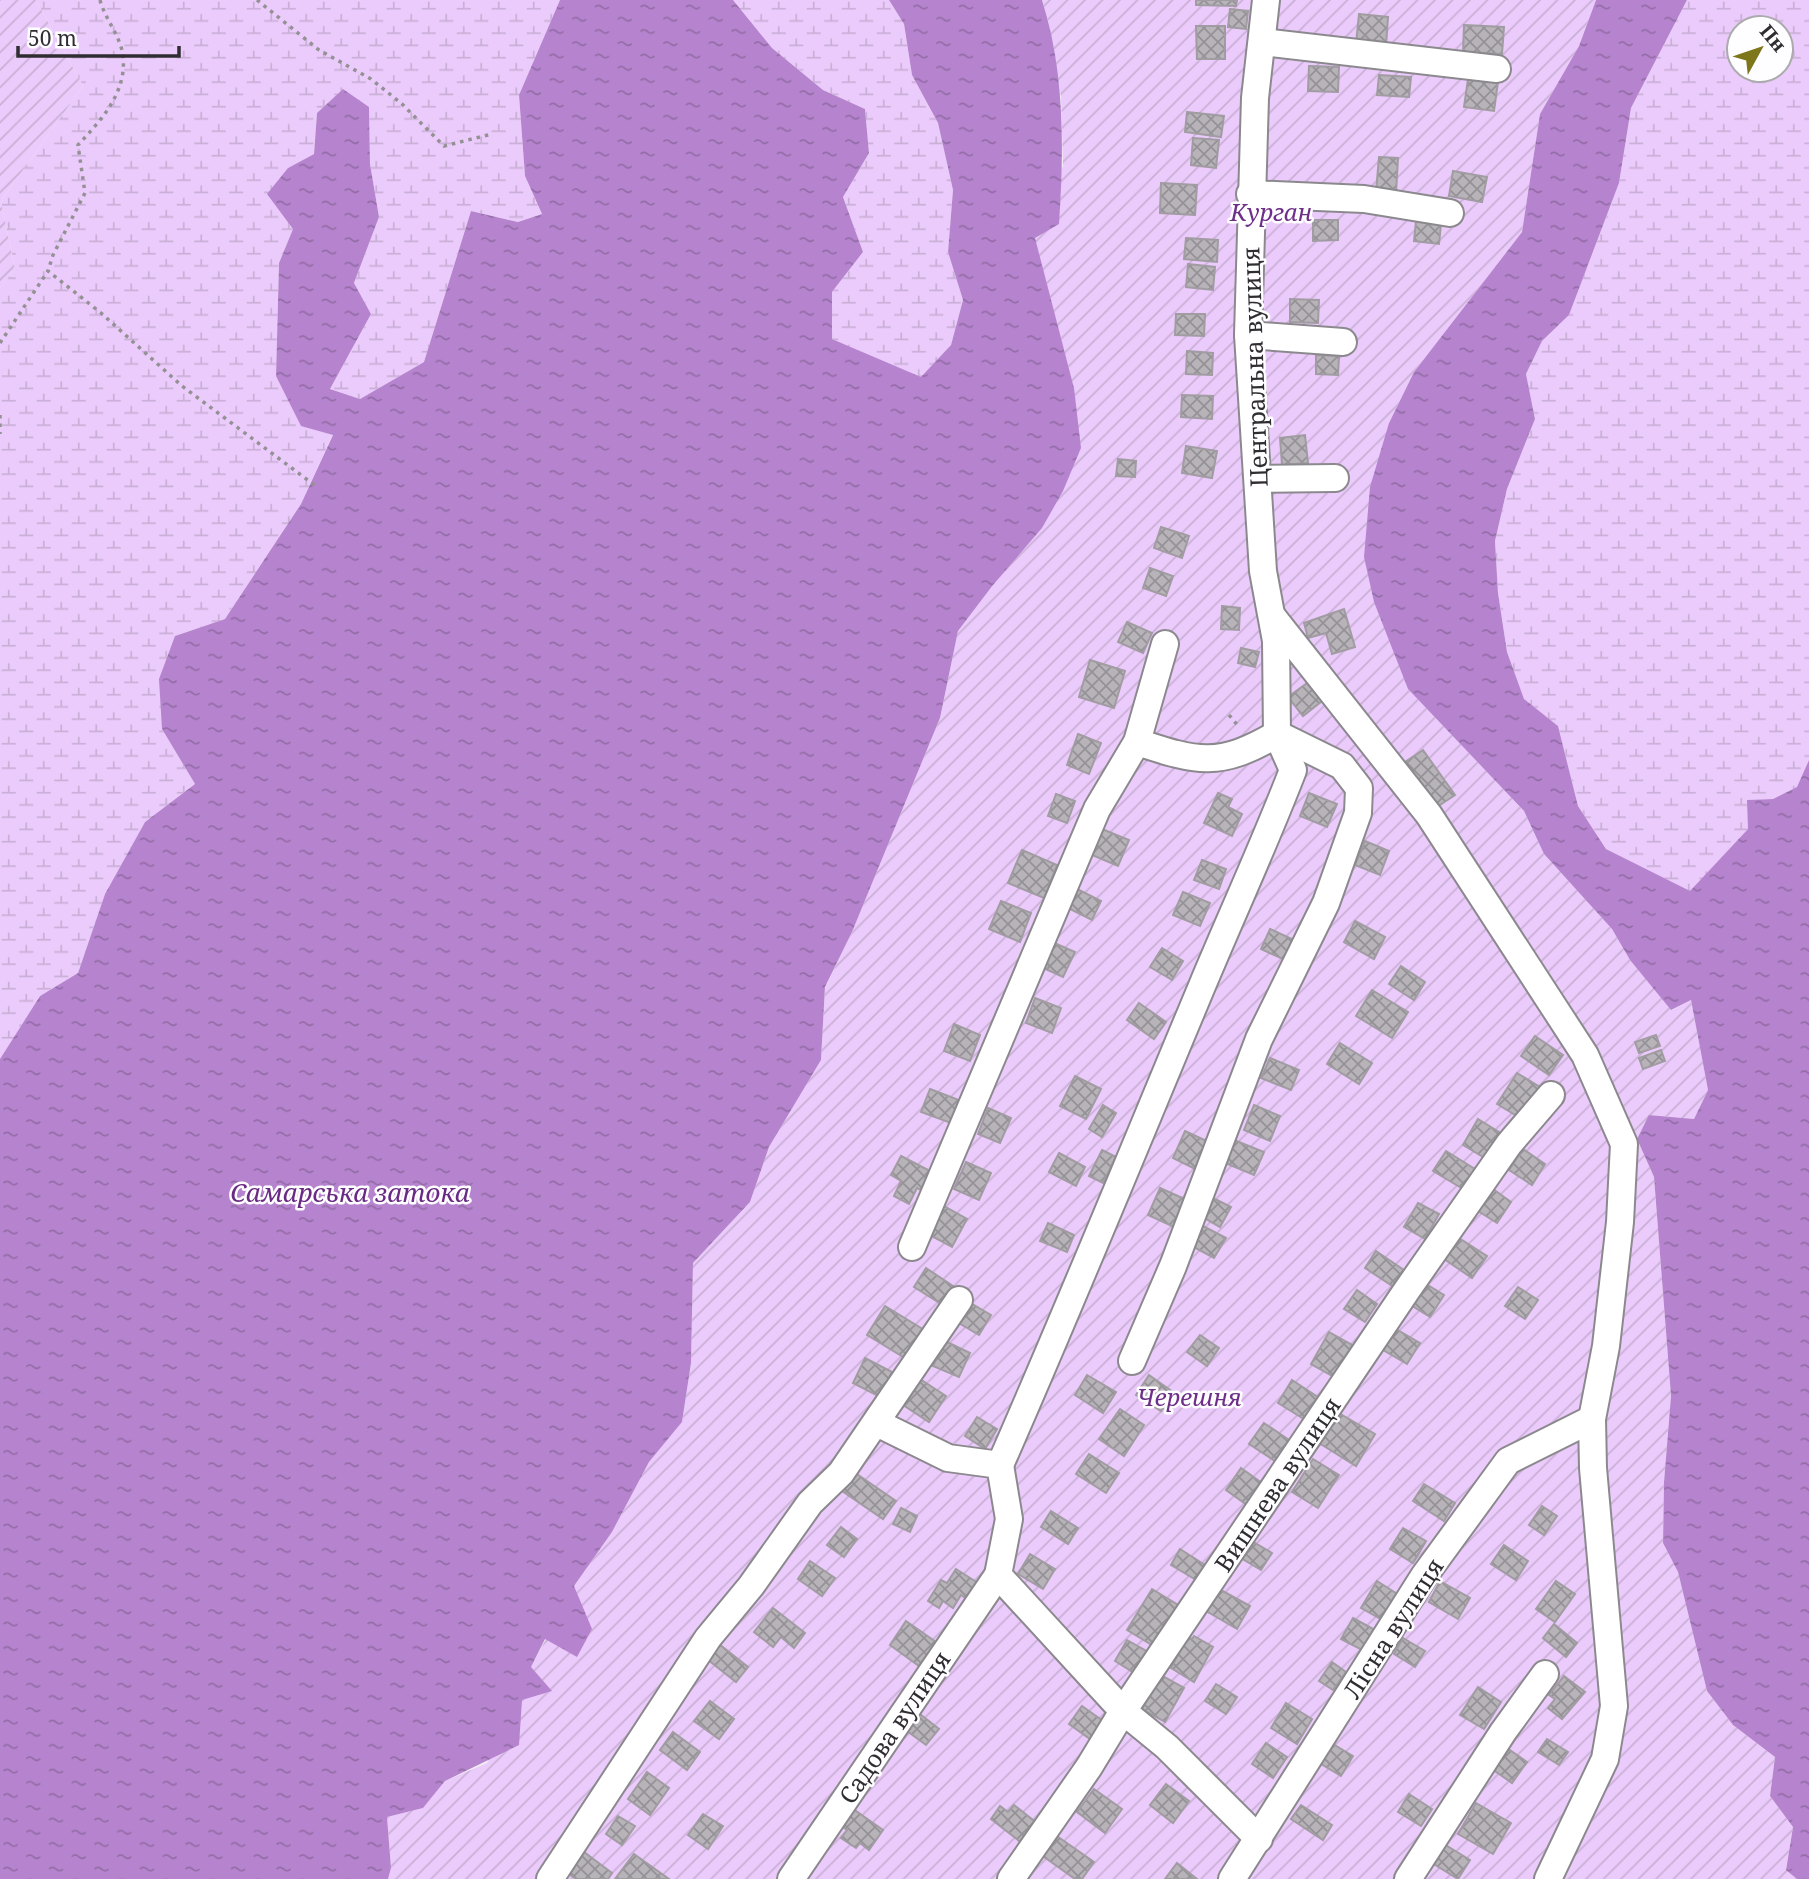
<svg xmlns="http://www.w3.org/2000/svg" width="1809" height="1879" font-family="'Noto Serif',serif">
  <defs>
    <pattern id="wetland-marsh" width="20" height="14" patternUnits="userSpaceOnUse" patternTransform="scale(1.75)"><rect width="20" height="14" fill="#ebcbfb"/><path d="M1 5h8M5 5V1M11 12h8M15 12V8" fill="none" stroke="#caafd7"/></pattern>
    <pattern id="garden-furrows" width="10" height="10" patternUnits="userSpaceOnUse" patternTransform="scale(1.75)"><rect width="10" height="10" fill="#ebcbfb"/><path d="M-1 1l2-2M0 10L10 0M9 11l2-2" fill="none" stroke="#caafd7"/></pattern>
    <pattern id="water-ripples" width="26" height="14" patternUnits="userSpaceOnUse" patternTransform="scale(1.75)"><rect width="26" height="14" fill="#b684ce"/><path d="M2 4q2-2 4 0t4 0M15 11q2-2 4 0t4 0" fill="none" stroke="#946ca8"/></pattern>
    <pattern id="building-cross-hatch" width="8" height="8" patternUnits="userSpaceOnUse" patternTransform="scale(1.75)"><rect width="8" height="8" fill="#b7b3b9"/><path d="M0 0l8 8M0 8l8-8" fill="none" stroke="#959297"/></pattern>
  </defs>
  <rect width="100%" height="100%" fill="#f2eef4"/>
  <g fill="url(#wetland-marsh)" fill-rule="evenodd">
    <polygon points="36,0 560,0 519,95 525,176 542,214 518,222 471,211 424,362 360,399 330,389 371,314 354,283 379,217 370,164 369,107 342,90 317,113 314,154 288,168 293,229 279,263 276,376 333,434 301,504 225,619 175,636 162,729 195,784 145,822 105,894 78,973 40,996 0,1059 0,288 15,269 1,201 83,86"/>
    <polygon points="733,0 889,0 904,24 912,75 938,123 953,190 948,252 963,300 951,345 922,378 832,339 832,292 863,252 843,197 869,153 865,109 823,90 772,48"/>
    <path d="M1687,0H1809V760L1798,787L1773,799L1748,800V829L1690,892L1606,849L1578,806L1558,726L1524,700L1507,652L1498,593L1495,541L1507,489L1535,419L1526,374L1542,341L1569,315L1619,183L1631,108ZM1739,28H1781V70H1739Z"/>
  </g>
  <g fill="url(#garden-furrows)">
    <polygon points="0,0 36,0 83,86 1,201 15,269 0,288"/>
    <polygon points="1042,0 1596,0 1579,46 1540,114 1522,232 1414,372 1389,423 1408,689 1524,811 1544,854 1612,929 1630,960 1672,1010 1691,1000 1708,1090 1694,1119 1650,1115 1637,1139 1654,1177 1671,1396 1664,1482 1663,1543 1678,1572 1707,1691 1733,1725 1775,1757 1770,1796 1793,1827 1786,1869 1797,1879 388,1879 391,1868 387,1817 423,1808 445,1781 487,1763 522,1699 531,1667 574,1586 612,1532 649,1462 682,1422 691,1363 693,1263 750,1202 769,1147 821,1060 825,988 852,932 940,718 958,631 993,585 1074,388 1034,238 1063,166 1061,97 1048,20"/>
  </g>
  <g fill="url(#water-ripples)">
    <path d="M560,0H733L772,48L823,90L865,109L869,153L843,197L863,252L832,292V339L921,377L951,345L963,300L948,252L953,190L938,123L912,75L904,24L889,0H1042C1065,72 1064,149 1059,224L1035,238L1074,388L1081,448L1063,491L1042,528L993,585L958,631L940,718L852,932L825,987L821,1060L769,1147L750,1202L693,1263L691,1363L682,1422L649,1462L612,1532L574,1586L592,1629L577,1657L545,1639L531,1667L552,1691L522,1700L519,1745L445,1781L423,1808L387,1817L391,1868L388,1879H0V1059L40,996L78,973L105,894L145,822L195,784L162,729L159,679L175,636L225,619L301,504L333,435L301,426L276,376L279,263L293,229L267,194L288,168L314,154L317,113L343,89L369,107L370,164L379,217L354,283L371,314L330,389L360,399L424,362L471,211L518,222L542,214L525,176L519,95Z"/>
    <polygon points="1596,0 1687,0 1631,108 1619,183 1569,315 1542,341 1526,374 1535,419 1507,489 1495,541 1498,593 1507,652 1524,699 1558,726 1578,806 1606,849 1690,891 1748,829 1747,800 1773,799 1797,787 1809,760 1809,1879 1797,1879 1786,1870 1793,1827 1770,1796 1775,1757 1733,1725 1707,1691 1678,1572 1663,1543 1664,1482 1671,1396 1654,1177 1637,1139 1649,1115 1694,1119 1708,1090 1691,1000 1671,1010 1630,960 1612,929 1544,854 1524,811 1408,689 1374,602 1364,557 1370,487 1389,423 1414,372 1522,232 1540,114 1579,46"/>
  </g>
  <g fill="url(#building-cross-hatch)" stroke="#a09ca2" stroke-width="2">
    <polygon points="1196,0 1237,0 1236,6 1196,5"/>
    <polygon points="1230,9 1248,11 1246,29 1228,27"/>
    <polygon points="1359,14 1388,17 1386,46 1356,44"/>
    <polygon points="1464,25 1504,27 1502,54 1463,52"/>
    <polygon points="1196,26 1225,26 1225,59 1197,59"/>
    <polygon points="1309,66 1339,67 1338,92 1308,91"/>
    <polygon points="1379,75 1411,77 1409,97 1377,95"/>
    <polygon points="1468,79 1498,82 1494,111 1464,107"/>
    <polygon points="1187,112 1224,116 1221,137 1185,132"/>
    <polygon points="1193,138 1219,140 1216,168 1191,165"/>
    <polygon points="1379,157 1398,158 1396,194 1376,192"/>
    <polygon points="1453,171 1487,177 1482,202 1449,196"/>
    <polygon points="1161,183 1197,185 1195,215 1160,213"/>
    <polygon points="1313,220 1338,220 1338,240 1313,241"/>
    <polygon points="1416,221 1441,224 1439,244 1414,241"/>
    <polygon points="1186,238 1218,240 1217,262 1184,259"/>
    <polygon points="1188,264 1215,267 1213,290 1186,287"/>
    <polygon points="1290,299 1319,300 1318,323 1290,322"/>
    <polygon points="1176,314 1205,314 1204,336 1175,335"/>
    <polygon points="1187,351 1213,353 1212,375 1186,374"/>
    <polygon points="1316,355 1339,356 1338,375 1316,374"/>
    <polygon points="1182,395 1213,396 1212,419 1181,417"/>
    <polygon points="1305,435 1308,463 1282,465 1280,438"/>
    <polygon points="1186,446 1217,451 1212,478 1182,473"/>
    <polygon points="1118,459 1136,461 1135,477 1116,476"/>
    <polygon points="1161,527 1189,536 1182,558 1154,548"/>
    <polygon points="1150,568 1173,576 1166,596 1143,588"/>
    <polygon points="1222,606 1240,608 1239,630 1221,629"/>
    <polygon points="1344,609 1355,647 1332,654 1326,633 1308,638 1304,623"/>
    <polygon points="1127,622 1152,633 1143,653 1118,642"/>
    <polygon points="1241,648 1259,652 1255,667 1238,663"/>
    <polygon points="1090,660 1125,671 1114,708 1079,697"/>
    <polygon points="1307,683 1322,701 1303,716 1288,697"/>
    <polygon points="1078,734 1101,743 1089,774 1067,765"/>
    <polygon points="1423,750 1455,795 1434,809 1402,764"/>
    <polygon points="1218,793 1232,799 1228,807 1242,814 1232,836 1204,823"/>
    <polygon points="1309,793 1337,804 1327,827 1300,816"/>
    <polygon points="1056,794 1075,801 1067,823 1048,816"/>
    <polygon points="1102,829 1129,840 1118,866 1092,855"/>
    <polygon points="1365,841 1389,851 1380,875 1355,865"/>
    <polygon points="1022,850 1057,865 1044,898 1008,883"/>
    <polygon points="1202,860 1226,869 1219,889 1194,880"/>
    <polygon points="1077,889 1101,901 1092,920 1068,908"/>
    <polygon points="1183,892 1210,903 1200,926 1173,915"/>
    <polygon points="1001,901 1031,913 1020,942 989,929"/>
    <polygon points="1355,921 1385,937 1374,959 1344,942"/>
    <polygon points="1270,929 1294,940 1285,960 1261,949"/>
    <polygon points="1052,942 1075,952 1063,977 1041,967"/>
    <polygon points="1162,948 1183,961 1172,980 1150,967"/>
    <polygon points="1401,966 1425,982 1414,1000 1389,984"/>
    <polygon points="1372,990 1408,1012 1392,1038 1356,1016"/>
    <polygon points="1035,998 1061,1008 1052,1033 1026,1023"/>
    <polygon points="1139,1003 1166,1022 1154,1039 1127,1020"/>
    <polygon points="954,1024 980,1035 970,1061 944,1051"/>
    <polygon points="1656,1035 1660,1046 1639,1053 1635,1042"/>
    <polygon points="1535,1036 1563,1055 1549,1075 1521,1056"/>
    <polygon points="1340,1043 1372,1063 1359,1084 1327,1064"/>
    <polygon points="1661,1050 1665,1061 1643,1069 1639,1058"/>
    <polygon points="1270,1058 1299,1070 1291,1090 1261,1078"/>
    <polygon points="1517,1073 1540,1087 1520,1118 1497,1104"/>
    <polygon points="1075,1076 1101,1089 1086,1119 1060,1106"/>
    <polygon points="930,1089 959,1100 951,1123 921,1112"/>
    <polygon points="1103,1105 1116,1113 1102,1137 1089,1129"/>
    <polygon points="1254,1105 1280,1116 1270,1141 1244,1130"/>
    <polygon points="988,1108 1011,1118 1000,1143 978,1134"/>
    <polygon points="1478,1119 1504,1135 1488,1160 1463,1145"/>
    <polygon points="1185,1131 1211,1143 1199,1171 1173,1158"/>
    <polygon points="1234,1140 1264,1152 1254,1175 1225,1163"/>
    <polygon points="1523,1149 1545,1164 1532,1185 1509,1170"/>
    <polygon points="1102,1150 1116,1157 1103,1183 1089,1176"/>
    <polygon points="1446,1151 1475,1169 1463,1189 1433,1171"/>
    <polygon points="1059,1153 1085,1167 1076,1186 1049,1172"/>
    <polygon points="901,1156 930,1171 921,1190 917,1188 909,1204 894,1196 901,1181 891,1175"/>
    <polygon points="966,1162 991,1173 979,1200 954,1189"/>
    <polygon points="1160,1188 1187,1200 1174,1227 1148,1215"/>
    <polygon points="1493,1189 1511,1202 1497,1223 1478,1211"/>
    <polygon points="1211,1197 1231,1207 1220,1227 1201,1216"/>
    <polygon points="1418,1203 1439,1214 1425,1239 1404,1227"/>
    <polygon points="944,1206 967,1219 952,1247 928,1234"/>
    <polygon points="1048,1223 1074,1235 1067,1252 1040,1241"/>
    <polygon points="1201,1225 1226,1238 1214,1258 1190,1245"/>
    <polygon points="1459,1238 1487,1256 1472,1278 1444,1259"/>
    <polygon points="1376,1251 1404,1270 1394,1287 1365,1268"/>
    <polygon points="926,1268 953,1286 941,1304 914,1287"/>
    <polygon points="1423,1282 1444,1295 1430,1317 1409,1304"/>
    <polygon points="1518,1287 1538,1300 1525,1319 1505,1306"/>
    <polygon points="1357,1290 1377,1304 1365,1322 1344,1309"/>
    <polygon points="969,1302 991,1315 979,1335 957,1322"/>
    <polygon points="885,1306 926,1331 908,1360 867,1335"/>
    <polygon points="1396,1329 1420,1343 1407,1364 1383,1350"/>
    <polygon points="1329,1332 1352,1345 1334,1377 1311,1364"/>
    <polygon points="1200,1335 1219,1348 1207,1366 1187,1352"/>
    <polygon points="945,1341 970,1353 959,1377 933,1366"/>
    <polygon points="865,1358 892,1372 880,1397 853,1383"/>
    <polygon points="1087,1375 1116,1392 1103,1413 1075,1395"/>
    <polygon points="1149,1375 1173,1392 1161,1411 1136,1395"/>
    <polygon points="920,1379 946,1396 929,1422 903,1405"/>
    <polygon points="1292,1380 1321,1399 1307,1421 1278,1403"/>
    <polygon points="1120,1409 1144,1425 1124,1456 1099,1439"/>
    <polygon points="1337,1412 1375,1434 1356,1466 1319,1443"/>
    <polygon points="977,1417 997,1429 985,1449 965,1436"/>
    <polygon points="1264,1423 1292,1442 1278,1463 1249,1444"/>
    <polygon points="1089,1454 1119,1473 1106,1493 1076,1474"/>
    <polygon points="1313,1459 1339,1475 1318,1508 1292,1492"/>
    <polygon points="1241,1468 1262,1483 1247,1505 1226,1490"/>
    <polygon points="854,1472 896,1501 883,1519 842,1491"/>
    <polygon points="1424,1484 1455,1503 1444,1521 1413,1501"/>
    <polygon points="1542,1506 1557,1516 1544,1535 1529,1525"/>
    <polygon points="901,1508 917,1516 910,1532 893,1524"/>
    <polygon points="1051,1511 1078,1528 1068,1544 1041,1527"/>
    <polygon points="841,1527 857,1539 844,1557 827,1545"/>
    <polygon points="1403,1528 1426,1541 1413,1563 1390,1549"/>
    <polygon points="1250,1540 1272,1553 1261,1570 1239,1557"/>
    <polygon points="1504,1545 1528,1561 1516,1580 1491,1564"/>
    <polygon points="1180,1549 1205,1565 1196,1580 1171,1565"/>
    <polygon points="1030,1554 1055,1569 1043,1589 1018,1574"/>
    <polygon points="810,1561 835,1578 822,1596 798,1579"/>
    <polygon points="956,1569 978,1583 968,1600 961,1595 953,1608 943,1601 939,1608 928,1601 941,1580 947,1583"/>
    <polygon points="1377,1581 1399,1595 1384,1621 1361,1608"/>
    <polygon points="1440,1581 1470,1598 1458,1619 1429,1602"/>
    <polygon points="1556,1581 1575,1594 1555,1622 1536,1609"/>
    <polygon points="1152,1589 1180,1606 1155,1647 1127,1630"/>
    <polygon points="1219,1589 1250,1606 1237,1629 1206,1611"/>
    <polygon points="773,1608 805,1633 794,1648 781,1637 773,1647 754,1632"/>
    <polygon points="1353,1618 1375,1630 1364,1651 1341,1639"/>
    <polygon points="906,1621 936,1642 919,1666 890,1645"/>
    <polygon points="1554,1624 1577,1643 1566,1657 1543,1638"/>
    <polygon points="1182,1634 1192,1639 1194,1636 1213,1647 1194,1682 1171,1668 1181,1649 1175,1645"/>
    <polygon points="1403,1638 1425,1651 1415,1667 1394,1654"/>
    <polygon points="1127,1640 1148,1652 1136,1674 1115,1661"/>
    <polygon points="719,1644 748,1667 736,1682 707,1659"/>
    <polygon points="1332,1662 1346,1672 1333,1690 1319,1681"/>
    <polygon points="1161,1675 1184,1688 1165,1722 1142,1709"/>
    <polygon points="1564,1676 1585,1692 1562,1719 1548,1708 1555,1699 1549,1695"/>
    <polygon points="1216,1684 1237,1697 1226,1714 1205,1701"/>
    <polygon points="1478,1687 1501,1702 1484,1729 1460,1715"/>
    <polygon points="710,1701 734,1719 719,1739 694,1721"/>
    <polygon points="1286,1703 1312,1719 1297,1744 1271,1728"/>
    <polygon points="1082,1706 1103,1721 1090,1739 1069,1724"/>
    <polygon points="916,1711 939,1729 926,1745 903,1728"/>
    <polygon points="673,1732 700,1752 687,1770 660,1750"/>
    <polygon points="1547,1739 1568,1752 1559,1765 1538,1752"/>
    <polygon points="1266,1743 1287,1757 1273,1778 1252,1764"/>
    <polygon points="1333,1744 1353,1756 1341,1776 1321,1764"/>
    <polygon points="1507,1748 1527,1762 1512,1783 1492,1769"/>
    <polygon points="647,1772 669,1788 650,1815 628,1799"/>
    <polygon points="1166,1784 1189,1801 1173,1823 1150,1805"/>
    <polygon points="1094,1789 1122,1809 1105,1833 1077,1812"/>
    <polygon points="1409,1794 1432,1809 1421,1826 1398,1812"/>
    <polygon points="1476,1803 1511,1823 1493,1854 1458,1834"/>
    <polygon points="1014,1805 1038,1824 1023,1844 991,1819 1000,1806 1008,1812"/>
    <polygon points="1301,1805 1332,1825 1323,1840 1291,1819"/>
    <polygon points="849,1806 883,1830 869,1850 860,1843 856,1848 841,1838 847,1830 837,1823"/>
    <polygon points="703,1814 723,1826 708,1849 688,1835"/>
    <polygon points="618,1816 635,1826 622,1845 606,1834"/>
    <polygon points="1054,1834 1094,1862 1082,1879 1075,1879 1040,1854"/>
    <polygon points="1444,1844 1470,1860 1458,1879 1432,1863"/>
    <polygon points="584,1852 612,1873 608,1879 576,1879 569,1874"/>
    <polygon points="634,1854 669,1879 615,1879"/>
    <polygon points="1177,1863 1197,1879 1165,1879"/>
  </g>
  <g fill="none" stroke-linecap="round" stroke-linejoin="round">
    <g stroke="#8c898e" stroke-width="30">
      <g id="minor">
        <polyline points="1262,42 1497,69"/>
        <polyline points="1250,194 1364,199 1450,213"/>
        <polyline points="1248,335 1343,342"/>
        <polyline points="1258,479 1335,478"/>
        <polyline points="1272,616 1429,815 1585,1055 1624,1144 1620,1222 1606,1346 1592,1419 1593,1468 1614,1706 1605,1759 1548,1879"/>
        <path d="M1137,742C1198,762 1219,768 1277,734"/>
        <polyline points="912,1247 1097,809 1137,742 1165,644"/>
        <polyline points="1132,1361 1173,1266 1259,1039 1326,903 1358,813 1359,788 1342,766 1277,734"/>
        <polyline points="877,1423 948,1458 1000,1465 1009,1519 998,1575 1123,1711 1167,1747 1259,1839"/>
        <path d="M1000,1465C1070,1306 1135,1146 1202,986C1232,914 1265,843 1293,770L1277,734L1276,641L1263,571L1248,335L1255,98L1266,0"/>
        <polyline points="550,1879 708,1638 751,1586 810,1503 841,1473 959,1300"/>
        <polyline points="791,1879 998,1575"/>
        <polyline points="1011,1879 1089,1767 1123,1711 1407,1290 1509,1144 1551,1095"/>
        <polyline points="1232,1879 1424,1576 1508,1461 1592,1419"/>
        <polyline points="1408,1879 1503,1732 1545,1674"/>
      </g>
    </g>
    <g stroke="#949195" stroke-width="3.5" stroke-dasharray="3.5 5" stroke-linecap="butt">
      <path d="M100,0C105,19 121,37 123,56C127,93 101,120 78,145L85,193L53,255L48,271L101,313L182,386L317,487"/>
      <polyline points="257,0 319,50 371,79 402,104 444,146 492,134"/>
      <polyline points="0,343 48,271"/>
      <polyline points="0,415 0,434"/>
      <polyline points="1229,715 1239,727"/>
    </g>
    <use href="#minor" stroke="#fff" stroke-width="26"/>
  </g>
  <g text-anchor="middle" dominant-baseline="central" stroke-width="5" stroke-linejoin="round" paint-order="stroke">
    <g font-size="24" font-style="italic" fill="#6e2f88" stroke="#fefdff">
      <text x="1271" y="211">Курган</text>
      <text x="1189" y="1396">Черешня</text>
    </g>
    <g font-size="24" fill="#2f2d30" stroke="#fefdff">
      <text transform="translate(1254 367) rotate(-92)">Центральна вулиця</text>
      <text transform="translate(1277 1484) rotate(-56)">Вишнева вулиця</text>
      <text transform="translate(1393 1628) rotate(-57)">Лісна вулиця</text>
      <text transform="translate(894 1727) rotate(-56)">Садова вулиця</text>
    </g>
    <g font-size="26" font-style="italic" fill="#692a83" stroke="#fefdff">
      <text x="350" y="1192">Самарська затока</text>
    </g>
  </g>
  <g transform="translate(1760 49) rotate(50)"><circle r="33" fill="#fefdff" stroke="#abaaac" stroke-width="2"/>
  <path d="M0-5L12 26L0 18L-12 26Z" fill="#7e761a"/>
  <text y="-10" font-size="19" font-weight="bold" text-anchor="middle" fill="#2f2d30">Пн</text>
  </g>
  <path d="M18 46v10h161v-10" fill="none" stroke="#2f2d30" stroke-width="3.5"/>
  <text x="28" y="46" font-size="21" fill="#2f2d30" stroke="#fefdff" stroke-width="5" paint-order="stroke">50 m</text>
</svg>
